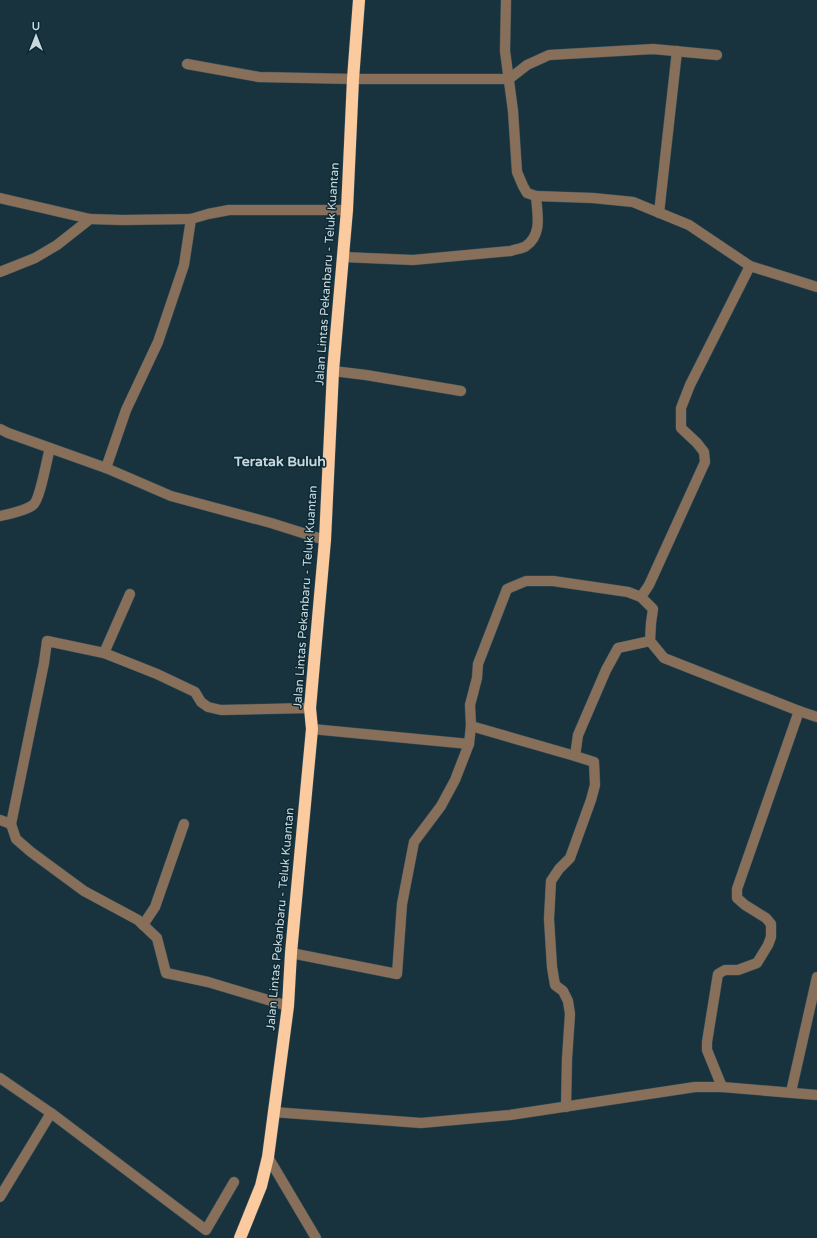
<svg xmlns="http://www.w3.org/2000/svg" width="817" height="1238" font-family="'Varela Round',sans-serif">
  <rect width="100%" height="100%" fill="#18333e"/>
  <g fill="none" stroke-linecap="round" stroke-linejoin="round">
    <g stroke="#38515b" stroke-width="11">
      <g id="minor">
        <polyline points="506,0 505,51 513,111 517,172 523,186 527,193 536,196"/>
        <polyline points="187,64 259,77 353,79 509,79 527,65 549,55 653,49 717,55"/>
        <polyline points="0,198 90,219 122,220 191,219"/>
        <polyline points="659,213 677,51"/>
        <path d="M343,257L413,260L511,251C515,249 522,249 526,246C543,234 537,213 536,196L593,198L633,202L689,225L750,266L817,287"/>
        <polyline points="0,272 35,258 57,245 90,219"/>
        <polyline points="333,371 366,375 461,391"/>
        <polyline points="0,429 8,433 106,468 171,496 271,523 325,540"/>
        <polyline points="106,468 126,410 158,342 184,265 191,219 208,214 229,210 347,210"/>
        <path d="M0,516C9,514 25,511 33,505C40,500 47,458 50,448"/>
        <polyline points="641,597 653,609 651,623 650,641 664,658 799,711 737,889 737,898 745,905 766,918 771,924 771,937 768,945 757,963 738,970 725,970 718,974 707,1042 707,1050 722,1087"/>
        <polyline points="104,653 130,594"/>
        <polyline points="799,711 817,717"/>
        <polyline points="471,726 575,756"/>
        <polyline points="312,729 469,744"/>
        <polyline points="0,820 11,824"/>
        <polyline points="143,925 155,907 184,824"/>
        <polyline points="291,953 397,974 402,904 414,842 441,806 455,780 469,744 471,726 470,705 477,678 478,664 507,589 526,581 553,581 628,592 641,597 649,585 705,462 704,452 697,443 681,428 681,408 690,385 750,266"/>
        <polyline points="288,1006 208,982 166,973 157,938 138,920 84,891 31,852 16,839 11,824 44,663 47,641 104,653 157,674 195,692 201,702 208,707 221,710 310,708"/>
        <polyline points="0,1078 51,1113 206,1230 234,1182"/>
        <polyline points="791,1092 817,977"/>
        <polyline points="566,1107 567,1059 570,1014 568,1001 563,991 555,985 552,967 549,919 551,881 559,869 570,858 591,800 595,785 594,762 575,756 578,735 606,670 618,648 650,641"/>
        <polyline points="273,1112 421,1123 510,1115 695,1087 722,1087 817,1095"/>
        <polyline points="268,1157 316,1238"/>
        <polyline points="0,1197 51,1113"/>
      </g>
    </g>
    <g stroke="#38515b" stroke-width="13">
      <polyline id="highway" points="240,1238 261,1186 268,1157 288,1006 291,953 312,729 310,708 325,540 333,371 347,210 353,79 359,0"/>
    </g>
    <use href="#minor" stroke="#886f5a" stroke-width="10"/>
    <use href="#highway" stroke="#fbca9f" stroke-width="12"/>
  </g>
  <g text-anchor="middle" dominant-baseline="central" stroke-width="3" stroke-linejoin="round" paint-order="stroke">
    <g font-size="12" fill="#c9d8df" stroke="#0d2933">
      <text transform="translate(327 274) rotate(-86)">Jalan Lintas Pekanbaru - Teluk Kuantan</text>
      <text transform="translate(305 597) rotate(-86)">Jalan Lintas Pekanbaru - Teluk Kuantan</text>
      <text transform="translate(280 919) rotate(-85)">Jalan Lintas Pekanbaru - Teluk Kuantan</text>
    </g>
    <g font-size="14" font-weight="bold" fill="#c9d8df" stroke="#0d2933">
      <text x="280" y="461">Teratak Buluh</text>
    </g>
  </g>
  <g transform="translate(36 36)" stroke="#0d2933" stroke-width="3" paint-order="stroke">
  <path d="M0-3L7 15L0 10L-7 15Z" fill="#c9d8df"/>
  <text y="-6" font-size="11" font-weight="bold" text-anchor="middle" fill="#c9d8df">U</text>
  </g>
</svg>
